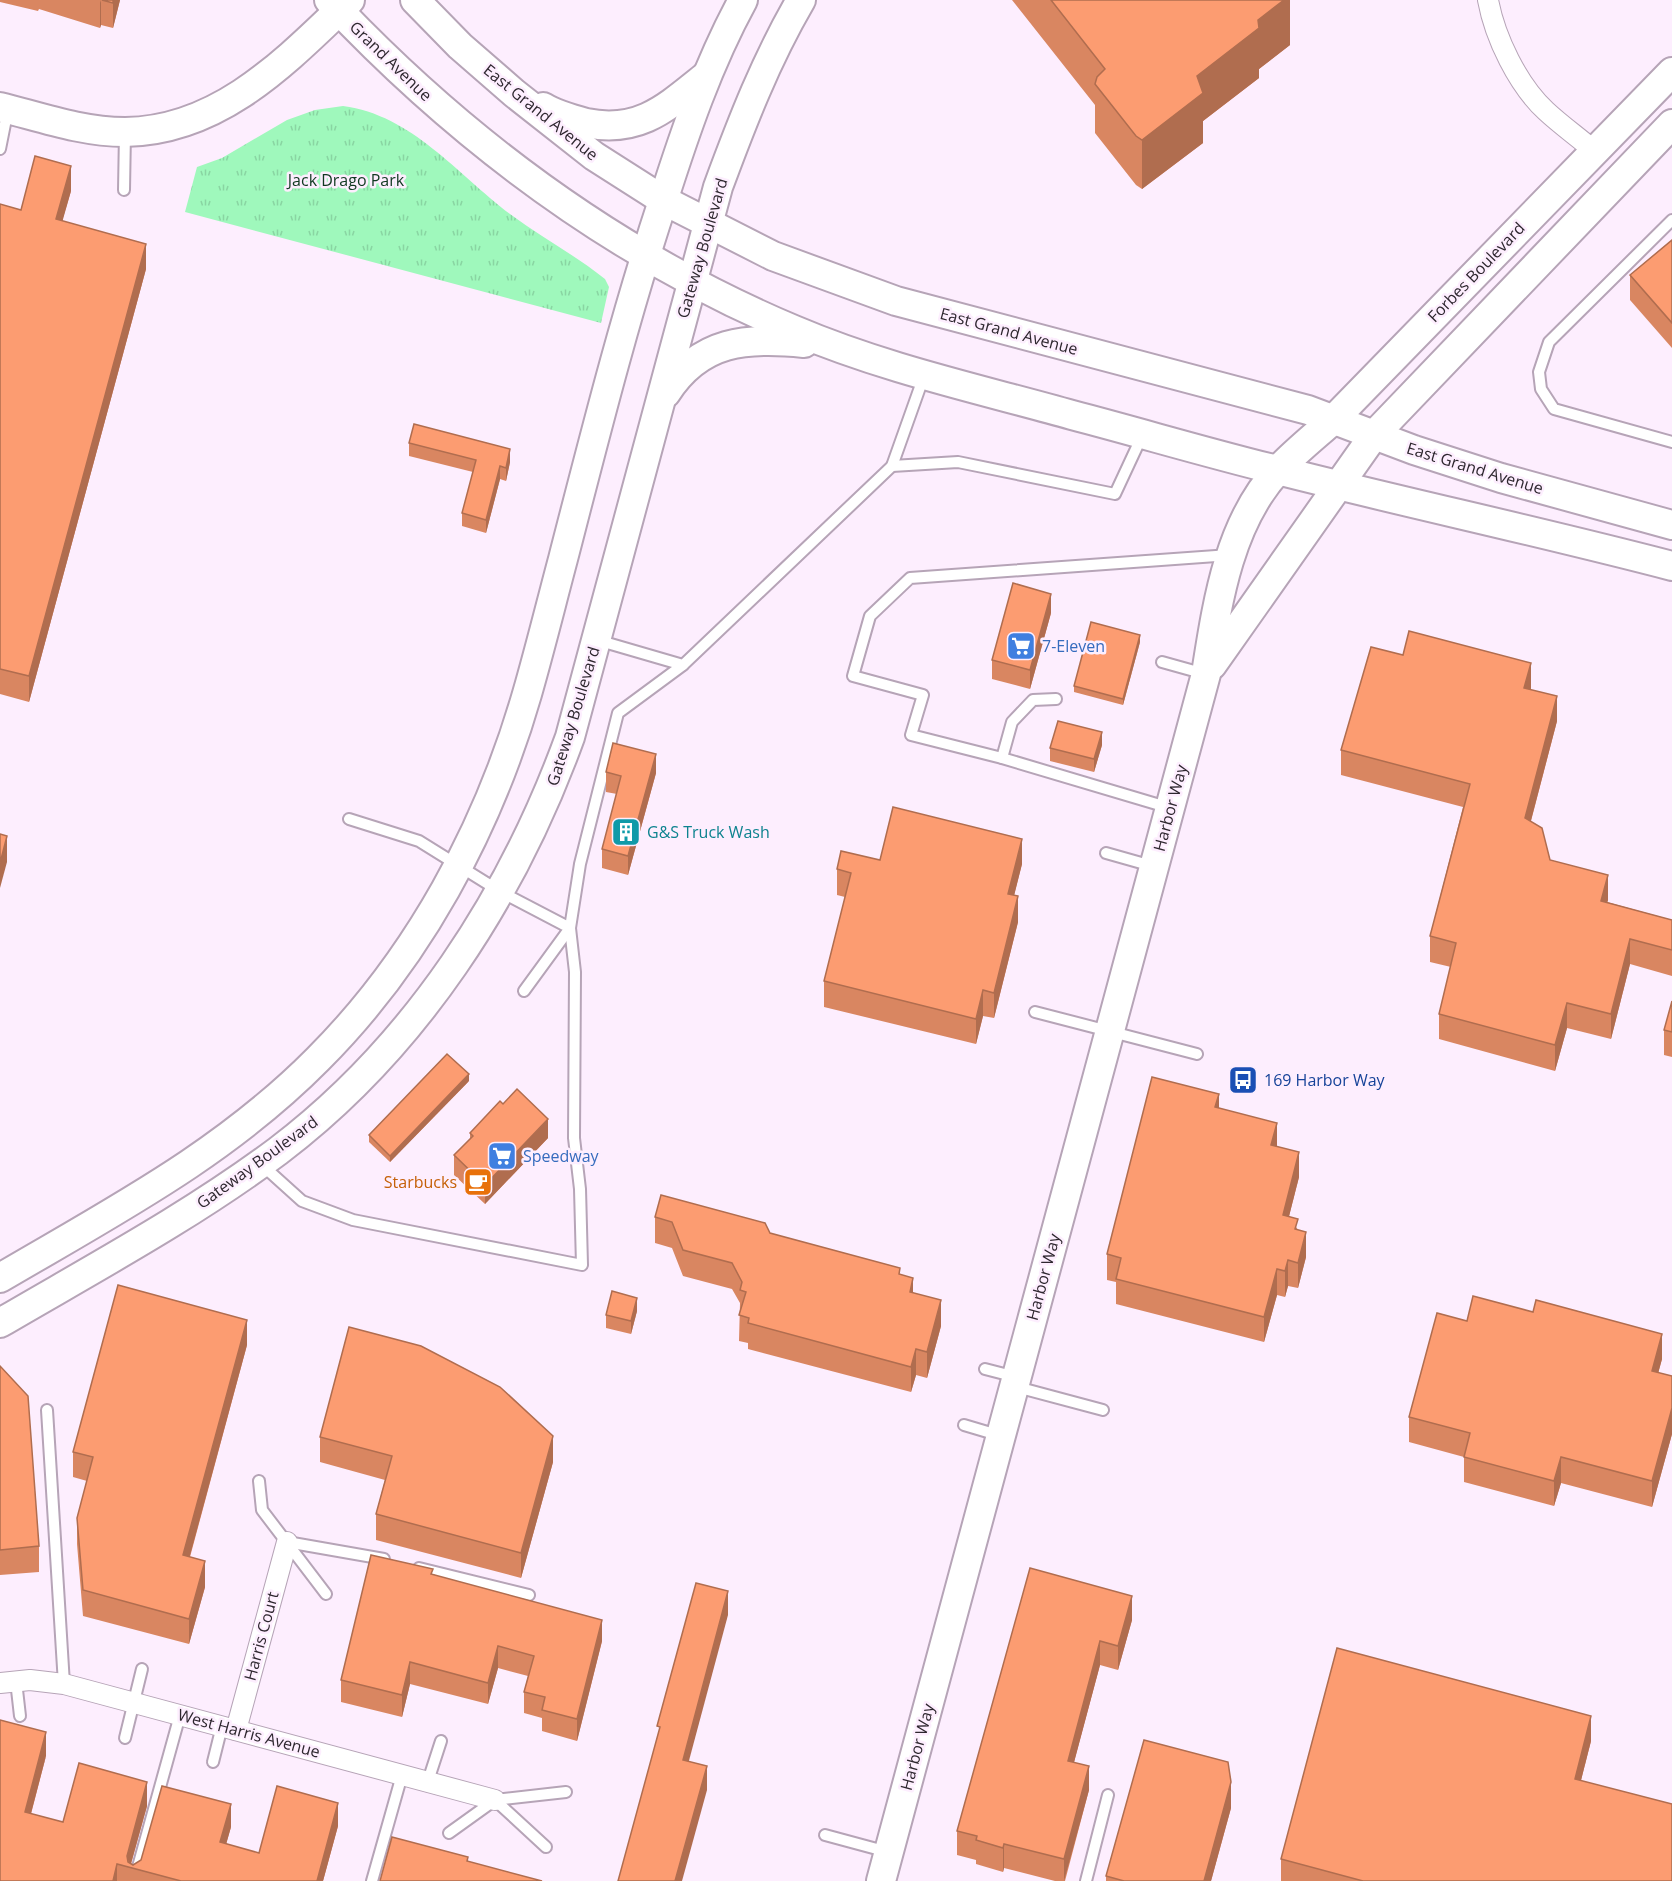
<svg xmlns="http://www.w3.org/2000/svg" width="1672" height="1881" font-family="'Open Sans',sans-serif">
  <defs>
    <pattern id="grass-tufts" width="24" height="20" patternUnits="userSpaceOnUse" patternTransform="scale(1.5)"><rect width="24" height="20" fill="#9ff8bc"/><path d="M3 7l-1-3M5 7V3M7 7l1-3M15 17l-1-3M17 17v-4M19 17l1-3" fill="none" stroke="#89d5a2"/></pattern>
  </defs>
  <rect width="100%" height="100%" fill="#fdeefe"/>
  <path fill="url(#grass-tufts)" d="M343,106C412,115 457,174 510,214C541,237 575,255 605,279L609,287L601,323L185,212L197,167L222,158L287,120L315,110Z"/>
  <g fill="none" stroke-linecap="round" stroke-linejoin="round">
    <g stroke="#b6a4b7" stroke-width="14">
      <g id="lane">
        <polyline points="0,149 8,109"/>
        <polyline points="124,190 125,132"/>
        <polyline points="1672,220 1549,342 1539,372 1541,389 1554,409 1672,442"/>
        <polyline points="892,466 958,462 1115,494 1142,436"/>
        <polyline points="597,640 683,665 892,466 924,376"/>
        <polyline points="1162,662 1205,674"/>
        <polyline points="1002,758 1012,722 1033,700 1056,699"/>
        <polyline points="1170,808 1002,758 911,735 923,695 853,676 870,616 910,578 1230,555"/>
        <polyline points="349,819 419,841 501,892 570,928 524,991"/>
        <polyline points="1106,853 1152,866"/>
        <polyline points="1035,1012 1197,1054"/>
        <polyline points="261,1164 302,1201 353,1220 582,1265 580,1189 574,1138 575,972 570,928 580,864 618,713 683,665"/>
        <polyline points="985,1369 1016,1377"/>
        <polyline points="1017,1387 1103,1410"/>
        <polyline points="47,1410 64,1684"/>
        <polyline points="964,1425 1001,1436"/>
        <polyline points="259,1481 262,1510 326,1594"/>
        <polyline points="287,1542 384,1559"/>
        <polyline points="419,1568 529,1595"/>
        <polyline points="16,1681 20,1716"/>
        <polyline points="125,1738 142,1669"/>
        <polyline points="213,1762 222,1726"/>
        <polyline points="428,1781 441,1741"/>
        <polyline points="495,1800 546,1847"/>
        <polyline points="449,1833 495,1800 566,1792"/>
        <polyline points="825,1835 888,1852"/>
        <polyline points="136,1874 180,1715"/>
        <polyline points="372,1881 402,1775"/>
        <polyline points="1086,1881 1108,1795"/>
      </g>
    </g>
    <g stroke="#b6a4b7" stroke-width="22">
      <g id="street">
        <path d="M1488,0C1495,38 1518,85 1546,111C1561,125 1578,137 1593,150"/>
        <polyline points="0,1683 30,1680 64,1684 495,1800"/>
        <polyline points="236,1730 287,1542"/>
      </g>
    </g>
    <g stroke="#b6a4b7" stroke-width="32">
      <g id="secondary">
        <path d="M329,0C461,140 616,255 794,330C883,368 979,389 1072,415C1141,433 1211,454 1281,471C1411,504 1542,532 1672,566"/>
        <polyline points="415,0 460,46 514,93 594,156 663,200 773,256 896,301 1308,410 1414,450 1501,478 1672,525"/>
        <path d="M0,107C40,117 82,132 125,132C220,131 286,61 350,0"/>
        <path d="M543,107C556,115 571,119 586,123C640,134 667,107 706,76"/>
        <path d="M666,393C700,340 747,337 804,343"/>
        <polyline points="1212,665 1374,435 1672,124"/>
        <path d="M0,1278C114,1211 224,1154 318,1059C418,959 488,829 527,694C540,649 551,604 563,559C594,439 624,319 663,201C685,132 708,64 743,0"/>
        <path d="M0,1323C94,1268 191,1216 278,1151C415,1047 512,897 570,737L718,187C742,122 766,60 801,0"/>
        <path d="M881,1881L1206,674C1217,605 1228,523 1279,469C1295,452 1315,436 1333,420L1672,72"/>
      </g>
    </g>
    <use href="#lane" stroke="#fff" stroke-width="10"/>
    <use href="#street" stroke="#fff" stroke-width="20"/>
    <use href="#secondary" stroke="#fff" stroke-width="28"/>
  </g>
  <g fill="#d98661">
    <polygon points="0,0 120,0 113,28 101,25 100,28 39,9 38,11 0,2"/>
    <polygon points="1012,0 1290,0 1290,45 1259,69 1259,78 1203,121 1203,143 1142,189 1136,185 1095,133 1095,105"/>
    <polygon points="71,191 62,221 146,269 29,702 0,694 0,204 21,210"/>
    <polygon points="1672,240 1672,348 1630,300 1630,275"/>
    <polygon points="409,443 510,462 506,481 500,479 486,533 462,526 462,513 473,472 409,456"/>
    <polygon points="1051,613 1030,689 992,679 992,660"/>
    <polygon points="1140,642 1123,705 1074,692 1074,686"/>
    <polygon points="1403,655 1531,688 1531,690 1557,721 1531,821 1550,860 1608,900 1607,902 1672,920 1672,976 1630,964 1611,1039 1567,1028 1555,1071 1439,1039 1439,1014 1451,967 1430,962 1430,936 1463,807 1341,775 1341,750"/>
    <polygon points="1102,745 1094,772 1050,761 1050,748"/>
    <polygon points="606,772 656,773 628,875 602,868 602,849 617,794 606,792"/>
    <polygon points="880,860 1022,864 1014,895 1018,922 994,1018 983,1016 976,1044 824,1007 824,981 845,897 837,895 837,869"/>
    <polygon points="1672,1001 1672,1057 1664,1055 1664,1030"/>
    <polygon points="469,1081 390,1162 369,1142 369,1135"/>
    <polygon points="1219,1108 1277,1146 1299,1177 1289,1216 1298,1230 1306,1257 1298,1288 1288,1286 1285,1297 1277,1295 1264,1342 1116,1304 1116,1282 1107,1280 1107,1254"/>
    <polygon points="470,1133 548,1138 485,1204 454,1175 454,1155 470,1139"/>
    <polygon points="655,1217 770,1233 900,1274 913,1293 941,1326 927,1378 916,1375 911,1392 748,1349 748,1343 739,1341 740,1303 732,1289 683,1276 672,1248 655,1243"/>
    <polygon points="637,1311 631,1334 606,1328 606,1315"/>
    <polygon points="1467,1321 1662,1359 1658,1373 1672,1376 1672,1434 1652,1507 1561,1483 1554,1506 1464,1482 1464,1457 1409,1442 1409,1417"/>
    <polygon points="247,1345 190,1557 205,1587 189,1644 83,1616 77,1544 77,1518 87,1481 73,1477 73,1452"/>
    <polygon points="0,1366 39,1546 39,1572 0,1575"/>
    <polygon points="320,1437 553,1462 521,1578 376,1540 376,1514 385,1480 320,1462"/>
    <polygon points="1030,1568 1132,1620 1118,1670 1100,1665 1074,1762 1089,1790 1065,1881 1055,1881 1004,1868 1003,1872 976,1864 976,1860 957,1855 957,1831"/>
    <polygon points="433,1574 602,1641 577,1741 542,1731 542,1718 524,1713 524,1692 528,1676 498,1668 488,1704 410,1684 402,1717 341,1702 341,1680"/>
    <polygon points="1591,1741 1581,1780 1672,1881 1281,1881 1281,1859"/>
    <polygon points="46,1756 31,1814 63,1822 147,1806 131,1864 133,1865 231,1827 226,1844 259,1853 338,1826 323,1881 0,1881"/>
    <polygon points="1231,1808 1211,1881 1106,1881 1106,1876"/>
  </g>
  <g fill="#b06d4f">
    <polygon points="101,0 101,25 100,28 100,3"/>
    <polygon points="113,0 120,0 113,28"/>
    <polygon points="1284,0 1290,0 1290,45 1259,69 1259,78 1203,121 1203,143 1142,189 1142,140 1197,76 1258,20"/>
    <polygon points="71,166 71,191 56,244 56,219"/>
    <polygon points="146,244 146,269 29,702 29,676"/>
    <polygon points="510,449 510,462 506,481 506,468"/>
    <polygon points="500,466 500,479 486,533 486,520"/>
    <polygon points="1051,594 1051,613 1030,689 1030,670"/>
    <polygon points="1140,635 1140,642 1123,705 1123,699"/>
    <polygon points="1531,663 1531,688 1524,713 1524,688"/>
    <polygon points="1557,696 1557,721 1525,843 1525,818"/>
    <polygon points="1102,732 1102,745 1094,772 1094,759"/>
    <polygon points="656,754 656,773 628,875 628,856"/>
    <polygon points="7,836 7,862 0,888 0,863"/>
    <polygon points="1022,839 1022,864 1008,920 1008,894"/>
    <polygon points="1608,875 1608,900 1601,926 1601,901"/>
    <polygon points="1018,896 1018,922 994,1018 994,993"/>
    <polygon points="1630,939 1630,964 1611,1039 1611,1014"/>
    <polygon points="983,990 983,1016 976,1044 976,1019"/>
    <polygon points="1567,1003 1567,1028 1555,1071 1555,1045"/>
    <polygon points="469,1074 469,1081 390,1162 390,1156"/>
    <polygon points="1219,1094 1219,1119 1215,1107"/>
    <polygon points="548,1119 548,1138 485,1204 485,1185"/>
    <polygon points="1277,1123 1277,1148 1271,1145"/>
    <polygon points="1299,1152 1299,1177 1283,1240 1283,1215"/>
    <polygon points="1306,1232 1306,1257 1298,1288 1298,1263"/>
    <polygon points="1288,1260 1288,1286 1285,1297 1285,1271"/>
    <polygon points="1277,1269 1277,1295 1264,1342 1264,1317"/>
    <polygon points="913,1278 913,1303 910,1292"/>
    <polygon points="637,1298 637,1311 631,1334 631,1321"/>
    <polygon points="941,1300 941,1326 927,1378 927,1352"/>
    <polygon points="247,1320 247,1345 183,1581 183,1555"/>
    <polygon points="1662,1334 1662,1359 1652,1396 1652,1371"/>
    <polygon points="916,1349 916,1375 911,1392 911,1367"/>
    <polygon points="1672,1408 1672,1434 1652,1507 1652,1481"/>
    <polygon points="553,1436 553,1462 521,1578 521,1553"/>
    <polygon points="1561,1457 1561,1483 1554,1506 1554,1481"/>
    <polygon points="205,1561 205,1587 189,1644 189,1619"/>
    <polygon points="728,1591 728,1615 683,1783 683,1760"/>
    <polygon points="1132,1596 1132,1620 1118,1670 1118,1646"/>
    <polygon points="602,1620 602,1641 577,1741 577,1719"/>
    <polygon points="1100,1641 1100,1665 1068,1785 1068,1761"/>
    <polygon points="498,1646 498,1668 488,1704 488,1683"/>
    <polygon points="410,1662 410,1684 402,1717 402,1695"/>
    <polygon points="1591,1716 1591,1741 1575,1804 1575,1779"/>
    <polygon points="46,1732 46,1756 25,1836 25,1812"/>
    <polygon points="707,1766 707,1790 682,1881 675,1881"/>
    <polygon points="1089,1766 1089,1790 1064,1881 1064,1859"/>
    <polygon points="147,1782 147,1806 130,1867 127,1856"/>
    <polygon points="1231,1782 1231,1808 1211,1881 1204,1881"/>
    <polygon points="338,1803 338,1826 323,1881 317,1881"/>
    <polygon points="231,1804 231,1827 220,1866 220,1842"/>
    <polygon points="1004,1844 1004,1868 1003,1872 1003,1848"/>
    <polygon points="117,1864 117,1881 113,1881"/>
  </g>
  <g fill="#fc9c71" stroke="#b06d4f" stroke-width="1.5">
    <polygon points="102,0 113,0 113,3"/>
    <polygon points="1051,0 1284,0 1258,20 1259,28 1197,76 1203,93 1142,140 1136,136 1095,84 1097,77 1105,69"/>
    <polygon points="35,156 71,166 56,219 146,244 29,676 0,669 0,204 21,210"/>
    <polygon points="1672,240 1672,323 1630,275"/>
    <polygon points="414,424 510,449 506,468 500,466 486,520 462,513 476,460 409,443"/>
    <polygon points="1013,583 1051,594 1030,670 992,660"/>
    <polygon points="1091,622 1140,635 1123,699 1074,686"/>
    <polygon points="1409,631 1531,663 1524,688 1557,696 1525,818 1542,828 1550,860 1608,875 1601,901 1672,920 1672,950 1630,939 1611,1014 1567,1003 1555,1045 1439,1014 1456,943 1430,936 1470,784 1341,750 1371,647 1403,655"/>
    <polygon points="1058,721 1102,732 1094,759 1050,748"/>
    <polygon points="613,743 656,754 628,856 602,849 621,776 606,772"/>
    <polygon points="893,807 1022,839 1008,894 1018,896 994,993 983,990 976,1019 824,981 851,873 837,869 841,851 880,860"/>
    <polygon points="0,834 7,836 0,863"/>
    <polygon points="1672,1001 1672,1032 1664,1030"/>
    <polygon points="447,1054 469,1074 390,1156 369,1135"/>
    <polygon points="1152,1077 1219,1094 1215,1107 1277,1123 1271,1145 1299,1152 1283,1215 1298,1219 1295,1229 1306,1232 1298,1263 1288,1260 1285,1271 1277,1269 1264,1317 1116,1279 1121,1258 1107,1254"/>
    <polygon points="517,1089 548,1119 485,1185 454,1155 473,1136 470,1133 500,1101 503,1104"/>
    <polygon points="661,1195 765,1223 770,1233 900,1268 899,1274 913,1278 910,1292 941,1300 927,1352 916,1349 911,1367 748,1323 749,1318 739,1315 746,1292 740,1290 742,1282 732,1263 683,1250 672,1222 655,1217"/>
    <polygon points="118,1285 247,1320 183,1555 205,1561 189,1619 83,1590 77,1518 93,1457 73,1452"/>
    <polygon points="612,1291 637,1298 631,1321 606,1315"/>
    <polygon points="1473,1296 1533,1312 1536,1300 1662,1334 1652,1371 1672,1376 1672,1408 1652,1481 1561,1457 1554,1481 1464,1457 1470,1433 1409,1417 1437,1313 1467,1321"/>
    <polygon points="349,1327 421,1346 500,1387 553,1436 521,1553 376,1514 392,1456 320,1437"/>
    <polygon points="0,1366 28,1396 39,1546 0,1550"/>
    <polygon points="371,1555 433,1569 431,1574 602,1620 577,1719 542,1710 545,1697 524,1692 534,1656 498,1646 488,1683 410,1662 402,1695 341,1680"/>
    <polygon points="1030,1568 1132,1596 1118,1646 1100,1641 1068,1761 1089,1766 1064,1859 1004,1844 1003,1848 976,1840 977,1836 957,1831"/>
    <polygon points="696,1583 728,1591 683,1760 707,1766 675,1881 618,1881 660,1727 657,1726"/>
    <polygon points="1337,1648 1591,1716 1575,1779 1672,1804 1672,1881 1363,1881 1281,1859"/>
    <polygon points="0,1720 46,1732 25,1812 63,1822 79,1763 147,1782 127,1856 128,1862 133,1865 141,1860 162,1786 231,1804 220,1842 259,1853 277,1786 338,1803 317,1881 181,1881 117,1864 113,1881 0,1881"/>
    <polygon points="1144,1740 1228,1762 1231,1782 1204,1881 1124,1881 1106,1876"/>
    <polygon points="392,1837 468,1857 467,1861 542,1881 380,1881"/>
  </g>
  <defs>
    <g id="supermarket-square" transform="scale(1.5)"><rect x="-9" y="-9" width="18" height="18" rx="4" fill="#3f7fe0" stroke="#fdeefe"/><path d="M-6-5.5h2.5l.6 2H6L4.5 2H-2.5L-4.4-4H-6ZM-1.5 3.2a1.3 1.3 0 1 0 .1 0ZM3 3.2a1.3 1.3 0 1 0 .1 0Z" fill="#fff"/></g>
    <g id="building-square" transform="scale(1.5)"><rect x="-9" y="-9" width="18" height="18" rx="4" fill="#0f9aa8" stroke="#fdeefe"/><path d="M-4-6H4V6H1V3H-1V6H-4ZM-2.5-4.3h1.7v1.8h-1.7ZM.8-4.3h1.7v1.8H.8ZM-2.5-1h1.7V.8h-1.7ZM.8-1h1.7V.8H.8Z" fill="#fff"/></g>
    <g id="bus-square" transform="scale(1.5)"><rect x="-9" y="-9" width="18" height="18" rx="4" fill="#1a4fb4" stroke="#fdeefe"/><path d="M-5-6H5V4H4V6H2V4H-2V6H-4V4H-5ZM-3.5-4V0h7V-4ZM-3.5 1.2v1.5H-2V1.2ZM2 1.2v1.5H3.5V1.2Z" fill="#fff"/></g>
    <g id="cafe-square" transform="scale(1.5)"><rect x="-9" y="-9" width="18" height="18" rx="4" fill="#e8710a" stroke="#fdeefe"/><path d="M-5.5-4.5H6V0H3Q3 3.5 0 3.5H-2.5Q-5.5 3.5-5.5 0ZM3-3.2v2h1.7v-2ZM-6 4.5H4V6H-6Z" fill="#fff"/></g>
  </defs>
  <g fill-rule="evenodd">
    <use href="#supermarket-square" x="1021" y="646"/>
    <use href="#building-square" x="626" y="832"/>
    <use href="#bus-square" x="1243" y="1080"/>
    <use href="#supermarket-square" x="502" y="1156"/>
    <use href="#cafe-square" x="478" y="1182"/>
  </g>
  <g text-anchor="middle" dominant-baseline="central" stroke-width="5" stroke-linejoin="round" paint-order="stroke">
    <g font-size="16" fill="#2e272f" stroke="#fdeefe">
      <text transform="translate(391 61) rotate(44)">Grand Avenue</text>
      <text transform="translate(541 112) rotate(39)">East Grand Avenue</text>
      <text transform="translate(702 248) rotate(-74)">Gateway Boulevard</text>
      <text transform="translate(1476 272) rotate(-46)">Forbes Boulevard</text>
      <text transform="translate(1009 331) rotate(15)">East Grand Avenue</text>
      <text transform="translate(1475 468) rotate(17)">East Grand Avenue</text>
      <text transform="translate(573 716) rotate(-73)">Gateway Boulevard</text>
      <text transform="translate(1170 808) rotate(-75)">Harbor Way</text>
      <text transform="translate(257 1162) rotate(-36)">Gateway Boulevard</text>
      <text transform="translate(1043 1277) rotate(-75)">Harbor Way</text>
      <text transform="translate(261 1636) rotate(-75)">Harris Court</text>
      <text transform="translate(249 1733) rotate(15)">West Harris Avenue</text>
      <text transform="translate(917 1747) rotate(-75)">Harbor Way</text>
    </g>
    <g font-size="16" fill="#103920" stroke="#fdeefe">
      <text x="346" y="180">Jack Drago Park</text>
    </g>
    <g font-size="16" fill="#366cbe" stroke="#fdeefe" text-anchor="start">
      <text x="1042" y="646">7-Eleven</text>
      <text x="523" y="1156">Speedway</text>
    </g>
    <g font-size="16" fill="#0d838f" stroke="#fdeefe" text-anchor="start">
      <text x="647" y="832">G&amp;S Truck Wash</text>
    </g>
    <g font-size="16" fill="#164399" stroke="#fdeefe" text-anchor="start">
      <text x="1264" y="1080">169 Harbor Way</text>
    </g>
    <g font-size="16" fill="#c56008" stroke="#fdeefe" text-anchor="end">
      <text x="457" y="1182">Starbucks</text>
    </g>
  </g>
</svg>
